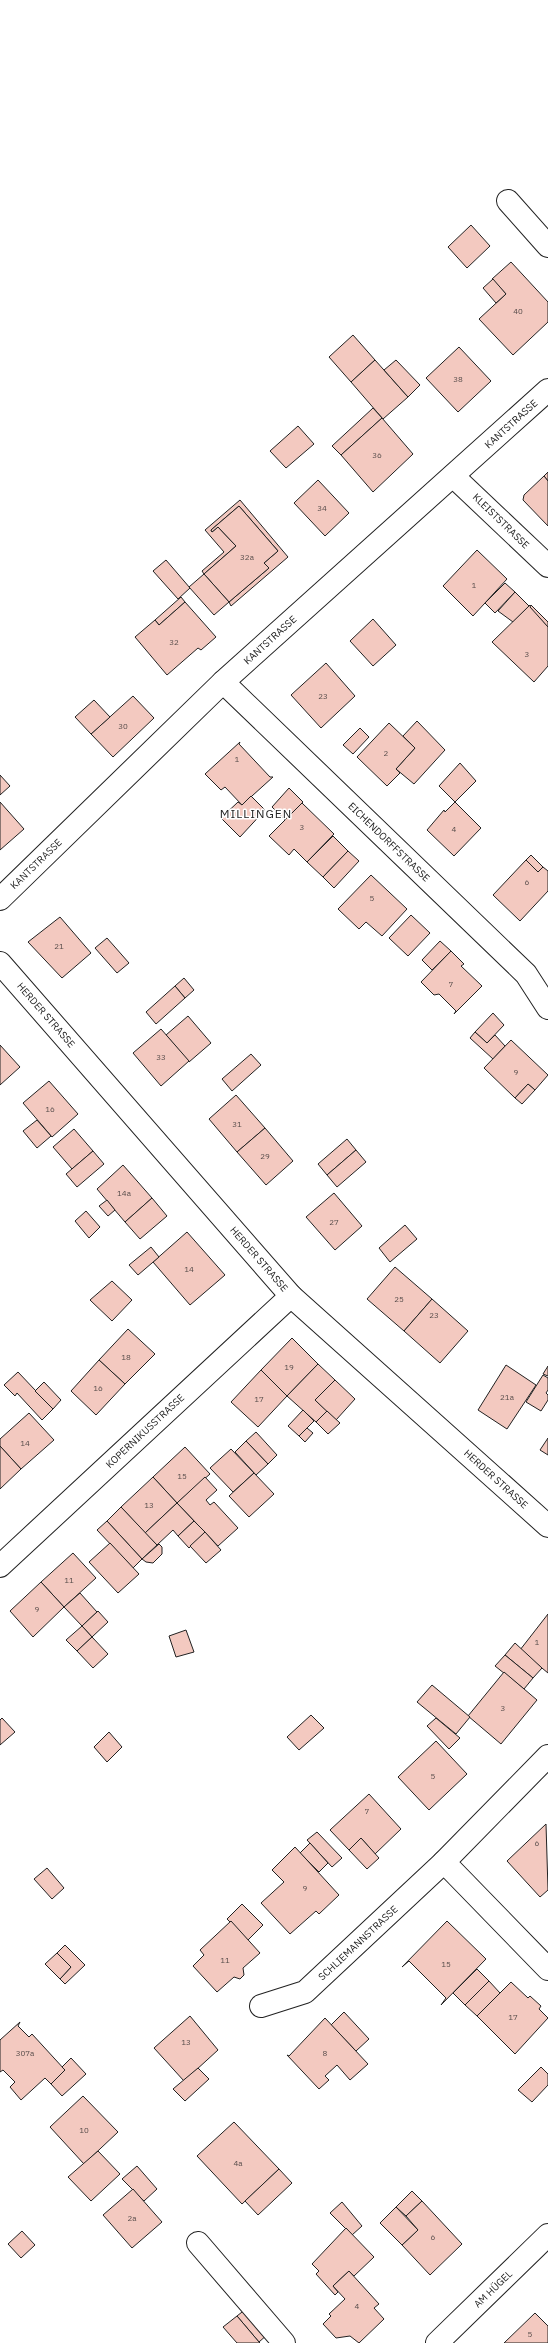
<svg xmlns="http://www.w3.org/2000/svg" width="548" height="2343" font-family="'IBM Plex Sans',sans-serif">
  <rect width="100%" height="100%" fill="#fff"/>
  <g fill="#f3c9c0" stroke="#222">
    <polygon points="471,225 490,246 467,268 448,247"/>
    <polygon points="511,262 548,302 548,322 513,355 479,319 506,294 492,279"/>
    <polygon points="493,279 506,294 496,303 483,288"/>
    <polygon points="353,335 375,360 351,382 329,357"/>
    <polygon points="459,347 491,381 458,412 426,378"/>
    <polygon points="375,360 408,397 383,419 351,382"/>
    <polygon points="396,360 420,385 408,397 384,370"/>
    <polygon points="373,408 382,418 341,455 332,446"/>
    <polygon points="382,418 413,454 373,492 341,455"/>
    <polygon points="298,426 314,444 286,468 270,451"/>
    <polygon points="548,472 548,481 544,476"/>
    <polygon points="544,476 548,481 548,526 523,500 524,495"/>
    <polygon points="318,480 349,513 325,536 294,503"/>
    <polygon points="240,500 288,557 231,606 229,602 269,568 264,563 278,551 239,506 211,530 212,532 218,527 236,546 204,574 202,571 224,552 205,530"/>
    <polygon points="239,506 278,551 264,563 269,568 229,602 204,574 236,546 218,527 212,532 211,530"/>
    <polygon points="477,550 507,579 473,616 443,586"/>
    <polygon points="166,560 190,588 178,599 153,571"/>
    <polygon points="204,574 229,602 214,615 189,587"/>
    <polygon points="505,583 515,592 495,613 485,603"/>
    <polygon points="515,592 529,606 513,622 498,611"/>
    <polygon points="181,597 185,602 159,625 155,620"/>
    <polygon points="185,602 216,637 201,650 198,648 167,675 135,637 155,620 159,625"/>
    <polygon points="530,605 548,627 548,666 534,682 492,642"/>
    <polygon points="531,605 548,622 548,627 530,607"/>
    <polygon points="373,619 396,645 373,666 350,641"/>
    <polygon points="326,663 355,696 321,728 291,695"/>
    <polygon points="133,696 154,718 113,757 91,734"/>
    <polygon points="94,700 110,717 91,734 75,717"/>
    <polygon points="417,721 445,750 414,784 396,769 415,748 403,736"/>
    <polygon points="389,723 415,748 396,769 400,773 387,786 357,757"/>
    <polygon points="360,728 369,737 353,754 343,745"/>
    <polygon points="240,742 239,744 270,777 273,777 242,805 225,787 221,790 205,774"/>
    <polygon points="460,763 476,781 455,802 439,786"/>
    <polygon points="0,775 10,786 0,795"/>
    <polygon points="289,788 303,802 285,820 272,807"/>
    <polygon points="251,796 265,810 240,837 221,818 238,802 242,805"/>
    <polygon points="0,802 24,829 0,850"/>
    <polygon points="455,802 481,828 454,856 427,830 444,810 445,812"/>
    <polygon points="302,803 334,834 307,862 294,849 289,855 269,836"/>
    <polygon points="333,836 348,851 323,877 307,862"/>
    <polygon points="348,851 359,861 334,888 323,877"/>
    <polygon points="531,855 543,867 538,872 526,860"/>
    <polygon points="526,860 538,872 543,867 548,871 548,891 520,921 493,895"/>
    <polygon points="371,875 407,909 382,936 366,922 359,929 338,909"/>
    <polygon points="411,915 430,933 408,956 389,938"/>
    <polygon points="60,917 91,953 62,978 28,942"/>
    <polygon points="107,938 129,963 117,973 95,948"/>
    <polygon points="440,941 451,951 432,970 422,960"/>
    <polygon points="451,951 464,964 461,966 482,986 454,1014 456,1011 439,994 434,995 421,982"/>
    <polygon points="184,978 194,990 185,998 175,986"/>
    <polygon points="175,986 185,998 156,1024 146,1012"/>
    <polygon points="493,1013 504,1025 487,1043 475,1032"/>
    <polygon points="188,1016 211,1043 189,1062 166,1035"/>
    <polygon points="161,1029 189,1061 161,1086 133,1053"/>
    <polygon points="475,1032 487,1043 495,1035 505,1046 493,1059 470,1038"/>
    <polygon points="511,1040 548,1075 535,1090 528,1084 515,1098 484,1068"/>
    <polygon points="0,1045 20,1067 0,1085"/>
    <polygon points="251,1054 261,1065 232,1091 222,1079"/>
    <polygon points="49,1081 78,1114 52,1137 23,1103"/>
    <polygon points="528,1084 535,1090 522,1104 515,1098"/>
    <polygon points="236,1095 265,1128 237,1152 209,1119"/>
    <polygon points="37,1120 51,1136 37,1148 23,1131"/>
    <polygon points="265,1128 293,1161 266,1185 237,1152"/>
    <polygon points="74,1129 93,1151 72,1169 53,1147"/>
    <polygon points="347,1139 356,1150 327,1175 318,1164"/>
    <polygon points="356,1150 366,1162 337,1187 327,1175"/>
    <polygon points="93,1151 104,1164 77,1187 66,1174"/>
    <polygon points="123,1165 152,1198 125,1222 97,1189"/>
    <polygon points="334,1193 362,1226 335,1250 306,1217"/>
    <polygon points="152,1198 167,1216 140,1239 125,1222"/>
    <polygon points="107,1200 115,1210 108,1216 99,1206"/>
    <polygon points="86,1211 100,1227 89,1238 75,1221"/>
    <polygon points="405,1225 417,1239 390,1262 379,1248"/>
    <polygon points="187,1232 225,1275 190,1305 153,1262"/>
    <polygon points="151,1247 159,1257 138,1275 129,1265"/>
    <polygon points="395,1267 432,1299 404,1331 367,1299"/>
    <polygon points="112,1281 132,1300 112,1321 90,1300"/>
    <polygon points="432,1299 468,1331 440,1363 404,1331"/>
    <polygon points="128,1329 155,1354 125,1384 99,1360"/>
    <polygon points="292,1338 318,1364 287,1396 261,1370"/>
    <polygon points="99,1360 125,1384 96,1415 71,1391"/>
    <polygon points="318,1364 335,1380 315,1400 327,1411 316,1422 287,1396"/>
    <polygon points="506,1365 536,1385 507,1429 478,1410"/>
    <polygon points="548,1366 548,1376 543,1374"/>
    <polygon points="261,1370 287,1396 258,1427 231,1402"/>
    <polygon points="18,1372 53,1409 42,1420 17,1393 15,1396 4,1385"/>
    <polygon points="543,1375 548,1378 548,1390 546,1393 548,1395 548,1400 541,1411 526,1402"/>
    <polygon points="335,1380 355,1399 336,1420 315,1400"/>
    <polygon points="44,1382 61,1400 53,1409 35,1391"/>
    <polygon points="303,1410 314,1421 299,1436 288,1426"/>
    <polygon points="327,1411 340,1423 328,1434 316,1422"/>
    <polygon points="29,1413 54,1440 21,1469 0,1446 0,1439"/>
    <polygon points="307,1428 313,1433 305,1442 299,1436"/>
    <polygon points="256,1432 277,1455 268,1464 246,1441"/>
    <polygon points="548,1438 548,1455 540,1450"/>
    <polygon points="246,1441 268,1464 256,1475 235,1452"/>
    <polygon points="0,1446 21,1469 0,1489"/>
    <polygon points="185,1447 210,1474 177,1503 153,1477"/>
    <polygon points="231,1449 254,1473 233,1492 210,1468"/>
    <polygon points="254,1473 274,1494 249,1517 229,1496"/>
    <polygon points="153,1477 177,1503 145,1533 121,1507"/>
    <polygon points="205,1477 217,1490 206,1500 210,1505 214,1502 238,1528 218,1546 177,1503"/>
    <polygon points="177,1503 194,1521 178,1536 173,1530 157,1545 145,1533"/>
    <polygon points="121,1507 157,1545 142,1559 107,1521"/>
    <polygon points="107,1521 142,1559 133,1568 97,1530"/>
    <polygon points="194,1521 205,1532 189,1548 178,1536"/>
    <polygon points="205,1532 221,1550 206,1563 190,1546"/>
    <polygon points="110,1543 139,1574 118,1593 89,1562"/>
    <polygon points="159,1544 162,1547 162,1554 153,1563 146,1562 142,1559"/>
    <polygon points="73,1553 96,1578 64,1607 41,1582"/>
    <polygon points="41,1582 64,1607 33,1637 10,1611"/>
    <polygon points="80,1593 97,1612 82,1626 64,1607"/>
    <polygon points="98,1611 108,1622 92,1637 82,1626"/>
    <polygon points="548,1614 548,1673 520,1650"/>
    <polygon points="82,1626 92,1637 77,1651 66,1640"/>
    <polygon points="186,1630 194,1652 176,1657 169,1636"/>
    <polygon points="92,1637 108,1654 93,1668 77,1651"/>
    <polygon points="515,1643 542,1668 533,1678 505,1655"/>
    <polygon points="505,1655 533,1678 524,1689 495,1666"/>
    <polygon points="504,1672 537,1700 501,1744 468,1716"/>
    <polygon points="432,1685 470,1717 456,1734 417,1702"/>
    <polygon points="311,1715 324,1728 299,1750 287,1737"/>
    <polygon points="2,1718 15,1732 0,1745 0,1720"/>
    <polygon points="436,1718 460,1738 449,1749 427,1726"/>
    <polygon points="109,1732 122,1747 107,1762 94,1747"/>
    <polygon points="436,1741 467,1774 429,1810 398,1777"/>
    <polygon points="369,1794 401,1829 375,1854 361,1838 349,1850 330,1830"/>
    <polygon points="546,1824 548,1890 540,1897 507,1861"/>
    <polygon points="317,1832 342,1858 332,1867 307,1840"/>
    <polygon points="361,1838 379,1858 367,1869 349,1850"/>
    <polygon points="310,1843 328,1863 319,1872 300,1853"/>
    <polygon points="295,1847 339,1895 319,1914 316,1911 290,1934 261,1903 284,1882 272,1870"/>
    <polygon points="47,1868 64,1888 52,1899 34,1879"/>
    <polygon points="242,1904 263,1925 248,1940 227,1919"/>
    <polygon points="231,1921 260,1953 243,1968 244,1975 240,1979 234,1977 217,1992 193,1966 204,1955 200,1950"/>
    <polygon points="447,1921 486,1959 441,2005 446,1998 409,1961 402,1967"/>
    <polygon points="65,1945 85,1965 65,1984 60,1979 71,1967 57,1953"/>
    <polygon points="57,1953 71,1967 60,1979 45,1964"/>
    <polygon points="477,1969 489,1981 465,2005 453,1993"/>
    <polygon points="489,1981 500,1993 477,2016 465,2005"/>
    <polygon points="511,1982 528,1998 530,1996 541,2006 539,2009 548,2018 515,2054 477,2016"/>
    <polygon points="344,2012 369,2039 356,2051 331,2025"/>
    <polygon points="190,2016 218,2050 184,2081 154,2048"/>
    <polygon points="325,2018 368,2064 350,2080 337,2065 325,2076 329,2080 319,2089 287,2055 289,2056"/>
    <polygon points="20,2022 18,2026 29,2037 32,2034 65,2070 51,2084 45,2078 21,2100 10,2087 15,2082 3,2070 0,2072 0,2040"/>
    <polygon points="71,2058 86,2074 62,2096 51,2084 65,2070 62,2067"/>
    <polygon points="541,2067 548,2074 548,2085 532,2102 518,2090"/>
    <polygon points="198,2068 209,2079 185,2101 173,2089"/>
    <polygon points="83,2096 118,2132 84,2164 50,2127"/>
    <polygon points="234,2122 279,2169 242,2204 197,2156"/>
    <polygon points="98,2151 120,2174 91,2201 68,2177"/>
    <polygon points="137,2166 157,2189 144,2201 122,2179"/>
    <polygon points="279,2169 292,2183 258,2215 245,2201"/>
    <polygon points="133,2189 162,2222 132,2248 103,2215"/>
    <polygon points="412,2191 422,2201 406,2216 396,2207"/>
    <polygon points="422,2201 462,2244 430,2275 402,2245 418,2230 406,2216"/>
    <polygon points="342,2202 362,2226 352,2235 330,2213"/>
    <polygon points="396,2207 418,2230 402,2245 380,2223"/>
    <polygon points="346,2228 374,2257 354,2276 349,2271 333,2286 338,2292 335,2295 316,2274 319,2271 312,2264"/>
    <polygon points="22,2231 35,2245 21,2258 8,2244"/>
    <polygon points="349,2271 379,2304 374,2308 384,2319 359,2343 350,2336 336,2338 323,2324 331,2316 329,2314 345,2299 333,2286"/>
    <polygon points="247,2308 268,2334 259,2342 237,2316"/>
    <polygon points="535,2313 548,2326 548,2343 504,2343"/>
    <polygon points="237,2316 259,2342 260,2343 237,2343 223,2327"/>
  </g>
  <g fill="none" stroke-linecap="round" stroke-linejoin="round">
    <g stroke="#222" stroke-width="24">
      <g id="minor">
        <polyline points="508,201 548,246"/>
        <polyline points="453,476 548,566"/>
        <polyline points="223,682 526,974 548,1008"/>
        <polyline points="0,899 223,682 548,390"/>
        <polyline points="0,963 291,1296 548,1526"/>
        <polyline points="0,1566 291,1296"/>
        <polyline points="548,1756 444,1862 548,1969"/>
        <polyline points="261,2006 305,1992 444,1862"/>
        <polyline points="198,2243 284,2343"/>
        <polyline points="437,2343 548,2235"/>
      </g>
    </g>
    <use href="#minor" stroke="#fff" stroke-width="22"/>
  </g>
  <g text-anchor="middle" dominant-baseline="central" stroke-width="3" stroke-linejoin="round" paint-order="stroke">
    <g font-size="8" fill="#564c4a">
      <text x="518" y="311">40</text>
      <text x="458" y="379">38</text>
      <text x="377" y="455">36</text>
      <text x="322" y="508">34</text>
      <text x="247" y="557">32a</text>
      <text x="474" y="585">1</text>
      <text x="174" y="642">32</text>
      <text x="527" y="654">3</text>
      <text x="323" y="696">23</text>
      <text x="123" y="726">30</text>
      <text x="386" y="753">2</text>
      <text x="237" y="759">1</text>
      <text x="302" y="827">3</text>
      <text x="454" y="829">4</text>
      <text x="527" y="882">6</text>
      <text x="372" y="898">5</text>
      <text x="59" y="946">21</text>
      <text x="451" y="984">7</text>
      <text x="161" y="1057">33</text>
      <text x="516" y="1072">9</text>
      <text x="50" y="1109">16</text>
      <text x="237" y="1124">31</text>
      <text x="265" y="1156">29</text>
      <text x="124" y="1193">14a</text>
      <text x="334" y="1222">27</text>
      <text x="189" y="1269">14</text>
      <text x="399" y="1299">25</text>
      <text x="434" y="1315">23</text>
      <text x="126" y="1357">18</text>
      <text x="289" y="1367">19</text>
      <text x="98" y="1388">16</text>
      <text x="507" y="1397">21a</text>
      <text x="259" y="1399">17</text>
      <text x="25" y="1443">14</text>
      <text x="182" y="1476">15</text>
      <text x="149" y="1505">13</text>
      <text x="69" y="1580">11</text>
      <text x="37" y="1609">9</text>
      <text x="537" y="1642">1</text>
      <text x="503" y="1708">3</text>
      <text x="433" y="1776">5</text>
      <text x="367" y="1811">7</text>
      <text x="537" y="1843">6</text>
      <text x="305" y="1888">9</text>
      <text x="225" y="1960">11</text>
      <text x="446" y="1964">15</text>
      <text x="513" y="2017">17</text>
      <text x="186" y="2042">13</text>
      <text x="25" y="2053">307a</text>
      <text x="325" y="2053">8</text>
      <text x="84" y="2130">10</text>
      <text x="238" y="2163">4a</text>
      <text x="132" y="2218">2a</text>
      <text x="433" y="2237">6</text>
      <text x="357" y="2306">4</text>
      <text x="530" y="2334">5</text>
    </g>
    <g font-size="10" fill="#222" stroke="#fff">
      <text transform="translate(511 424) rotate(-42)">KANTSTRASSE</text>
      <text transform="translate(501 521) rotate(44)">KLEISTSTRASSE</text>
      <text transform="translate(270 640) rotate(-42)">KANTSTRASSE</text>
      <text transform="translate(389 842) rotate(44)">EICHENDORFFSTRASSE</text>
      <text transform="translate(36 864) rotate(-44)">KANTSTRASSE</text>
      <text transform="translate(46 1015) rotate(49)">HERDER STRASSE</text>
      <text transform="translate(259 1259) rotate(49)">HERDER STRASSE</text>
      <text transform="translate(145 1431) rotate(-43)">KOPERNIKUSSTRASSE</text>
      <text transform="translate(496 1479) rotate(42)">HERDER STRASSE</text>
      <text transform="translate(358 1943) rotate(-43)">SCHLIEMANNSTRASSE</text>
      <text transform="translate(493 2289) rotate(-44)">AM HÜGEL</text>
    </g>
    <g font-size="12" letter-spacing="1" fill="#222" stroke="#fff">
      <text x="256" y="813">MILLINGEN</text>
    </g>
  </g>
</svg>
